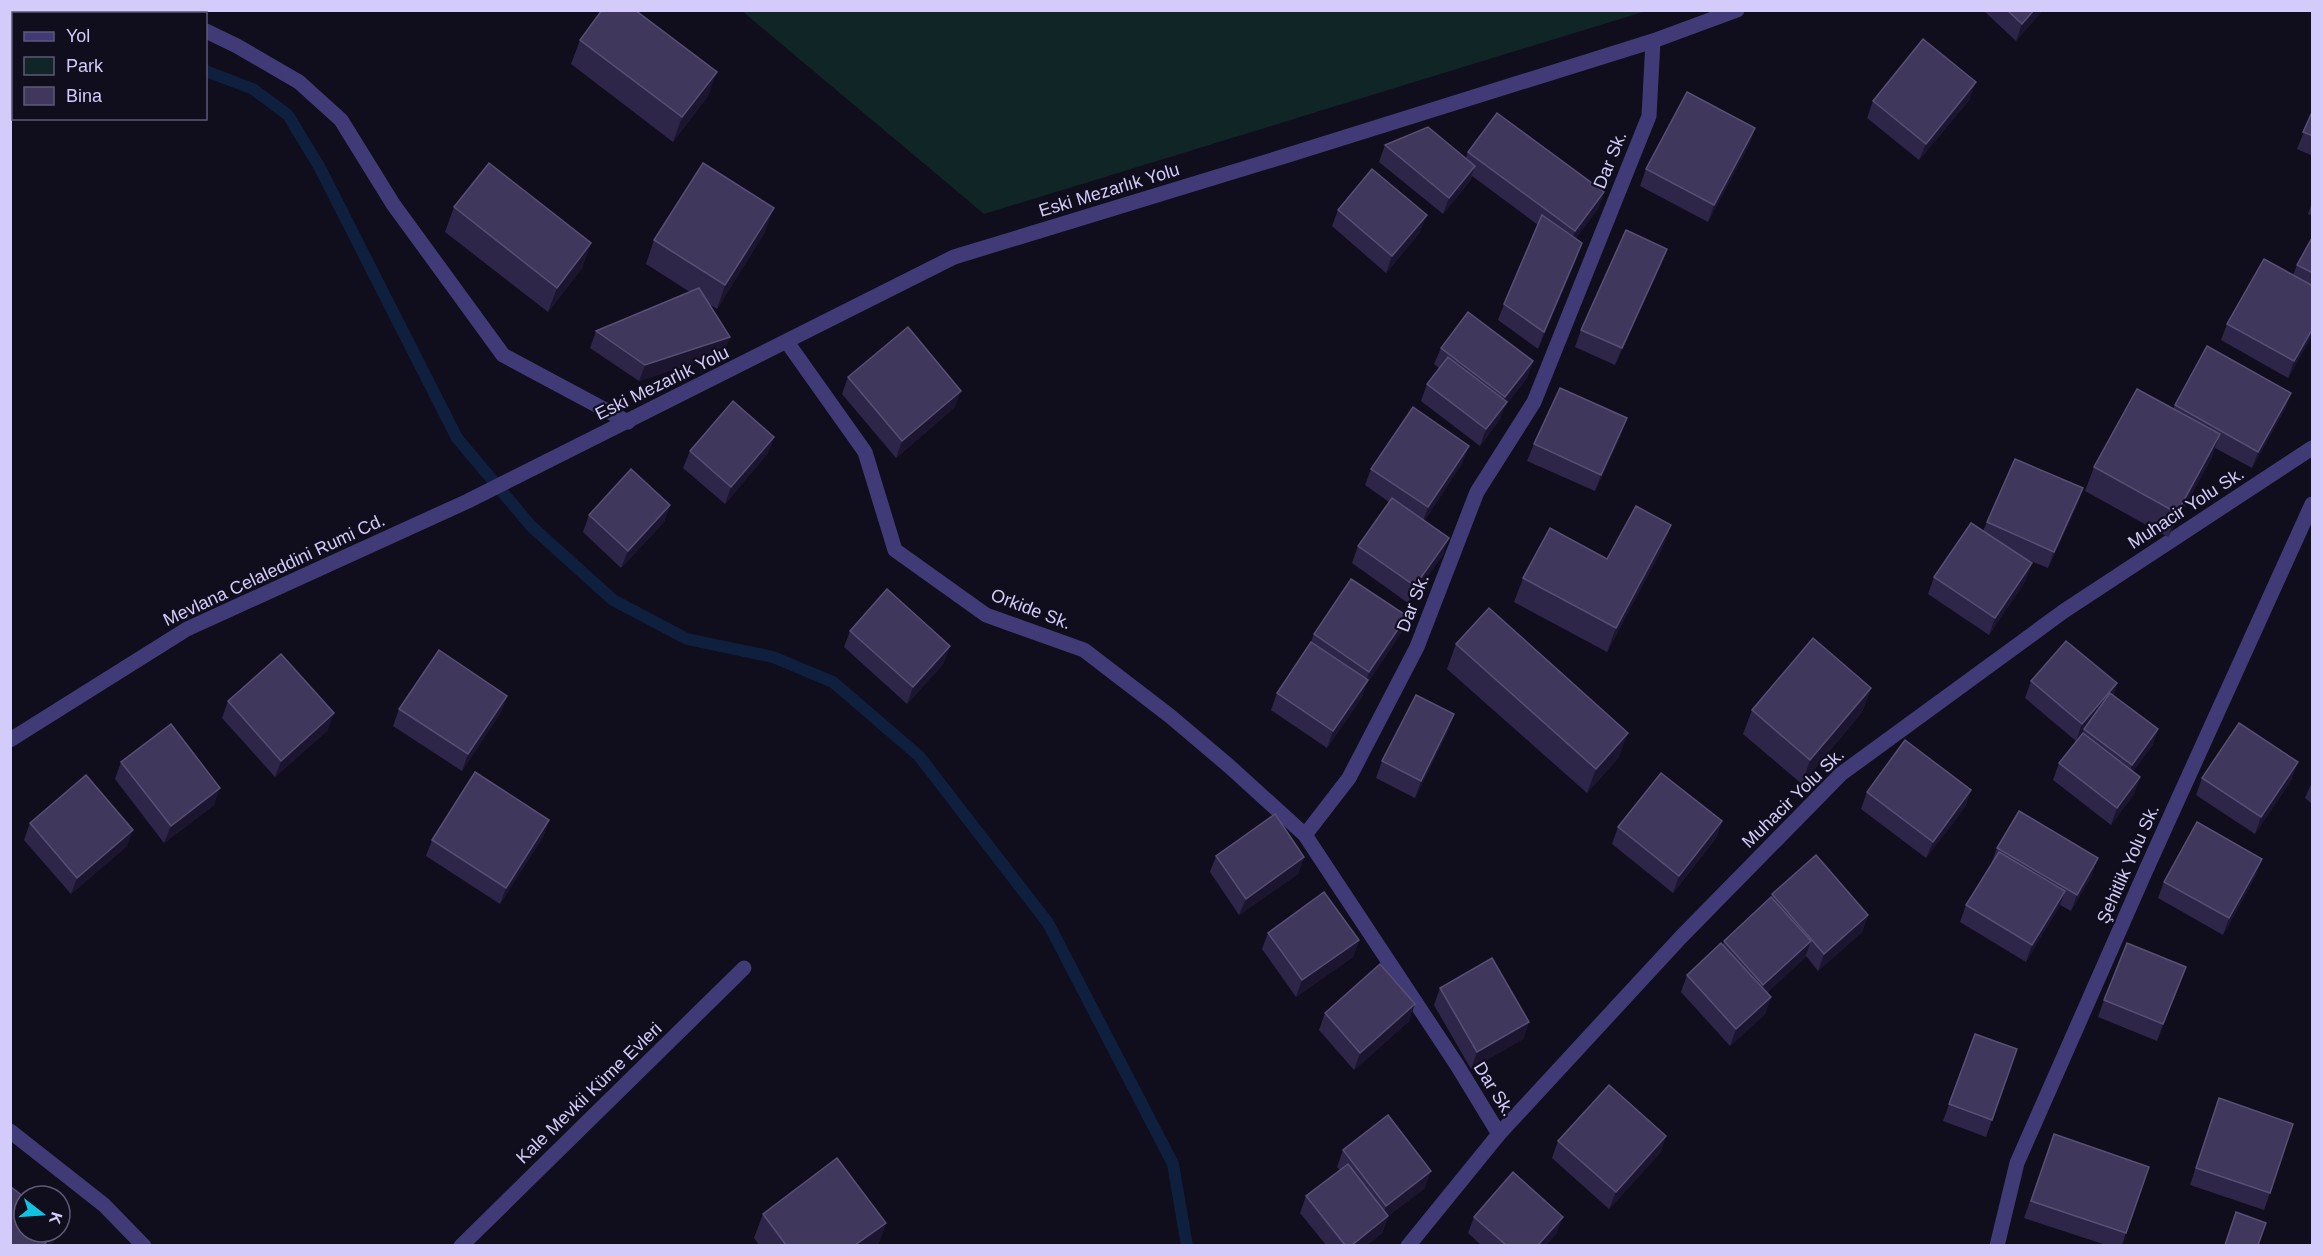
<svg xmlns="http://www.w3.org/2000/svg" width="2323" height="1256" font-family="Arial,sans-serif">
  <rect width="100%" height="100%" fill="#100d1c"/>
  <polygon fill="#102525" points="742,11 1646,11 984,214"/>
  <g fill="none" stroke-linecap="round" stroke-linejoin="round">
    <g stroke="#0f1f3e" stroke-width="12">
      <polyline points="49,10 57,14"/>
      <polyline points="206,71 253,89 288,115 320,168 457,438 531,526 613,600 687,639 773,657 833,682 919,756 1048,923 1173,1164 1187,1246"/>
    </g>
    <g stroke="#403b77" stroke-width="15">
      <polyline points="161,10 167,14"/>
      <polyline points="206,31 237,46 299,82 341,120 393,204 503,355 628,422"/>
      <polyline points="787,342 865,452 895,550 986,615 1084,650 1170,716 1229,766 1305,835 1457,1065 1499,1134"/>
      <polyline points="10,740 187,629 468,501 954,257 1285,156 1653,41 1737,10"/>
      <polyline points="1305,835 1349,778 1417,647 1477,492 1534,402 1649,116 1653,41"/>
      <polyline points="10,1131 104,1205 144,1246"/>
      <polyline points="461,1246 744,968"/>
      <polyline points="1408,1246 1499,1134 1681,937 1841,774 2064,611 2312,448"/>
      <polyline points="1997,1246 2017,1163 2146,870 2312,504"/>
    </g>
  </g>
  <g fill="#2e2648">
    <polygon points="1983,10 2043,10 2016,41"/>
    <polygon points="580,40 708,96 673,142 571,64"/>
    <polygon points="1970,99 1919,160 1867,118 1873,101"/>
    <polygon points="2313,110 2313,156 2297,149"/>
    <polygon points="1755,128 1749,145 1708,222 1640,186 1646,169"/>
    <polygon points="1385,145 1466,158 1468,152 1604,192 1598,209 1575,239 1582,243 1576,260 1538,349 1498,320 1504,304 1538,225 1472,176 1469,182 1443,214 1379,162"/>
    <polygon points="2313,200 2313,216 2308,214"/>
    <polygon points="454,207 591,243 582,268 548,312 445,232"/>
    <polygon points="1338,210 1420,232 1386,273 1332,226"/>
    <polygon points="765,232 717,309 709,304 730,337 723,353 639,381 590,348 596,331 690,292 646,264 654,240"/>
    <polygon points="2313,236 2313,334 2288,378 2221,340 2227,324 2293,275 2297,265"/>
    <polygon points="1667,249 1661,265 1615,365 1575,347 1581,330"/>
    <polygon points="1441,348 1533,361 1527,378 1505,406 1500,419 1480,446 1421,401 1427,384 1439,368 1434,364"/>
    <polygon points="848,377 955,407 896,458 842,394"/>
    <polygon points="2291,393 2285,409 2252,468 2215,448 2211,459 2168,537 2085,491 2094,467 2173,409 2175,405"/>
    <polygon points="1621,435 1595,491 1527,461 1534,444"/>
    <polygon points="774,437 768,453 725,504 683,468 690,451"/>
    <polygon points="1463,462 1424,521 1443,555 1408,603 1352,563 1358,546 1389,502 1365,485 1371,469"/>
    <polygon points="2083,488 2077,505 2048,568 2021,557 2026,580 1989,635 1928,594 1934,577 1983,531 1987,522"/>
    <polygon points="670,505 664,522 621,568 583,532 589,515"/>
    <polygon points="1671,525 1662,549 1607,652 1514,602 1523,578 1607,559"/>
    <polygon points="1407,616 1401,633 1366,685 1362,697 1327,748 1271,710 1277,693 1310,644 1314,634"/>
    <polygon points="850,631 944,663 907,704 844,647"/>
    <polygon points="1456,644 1619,757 1587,793 1447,669"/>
    <polygon points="2031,681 2117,683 2113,695 2158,729 2152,746 2133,771 2140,777 2134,794 2111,825 2053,780 2059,763 2076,741 2025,698"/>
    <polygon points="1871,688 1862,712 1802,784 1743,734 1752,710"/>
    <polygon points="507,696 501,712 462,771 393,726 399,709"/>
    <polygon points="228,701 328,730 275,777 222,718"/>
    <polygon points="1448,731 1415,798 1376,778 1382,761"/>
    <polygon points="121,762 214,805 164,843 115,779"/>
    <polygon points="2202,778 2292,779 2255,834 2196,795"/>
    <polygon points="2313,780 2313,805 2305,798"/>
    <polygon points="1971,790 1965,807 1926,858 1861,809 1867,792"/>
    <polygon points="549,820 543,837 500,904 426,856 432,840"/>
    <polygon points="1722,821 1716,838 1673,893 1612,844 1618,827"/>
    <polygon points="30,823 127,846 71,894 24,840"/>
    <polygon points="1997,848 2092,875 2071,911 2060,905 2026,962 1960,922 1966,905 1991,864"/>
    <polygon points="1216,856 1304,857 1298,874 1239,915 1210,872"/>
    <polygon points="2256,875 2223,935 2158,898 2164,882"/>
    <polygon points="1772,894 1868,915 1862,932 1818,971 1806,956 1767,993 1771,997 1765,1014 1730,1046 1681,992 1687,975 1723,944 1724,941 1770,899"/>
    <polygon points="1268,933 1359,940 1353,957 1296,997 1262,949"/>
    <polygon points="2186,967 2157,1041 2098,1017 2104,1000"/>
    <polygon points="1440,988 1529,1022 1523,1039 1471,1069 1434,1005"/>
    <polygon points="1325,1013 1409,1021 1354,1070 1319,1030"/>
    <polygon points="1975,1034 2017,1049 1986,1137 1943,1121"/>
    <polygon points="2219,1098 2270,1193 2264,1210 2190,1185"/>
    <polygon points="2054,1134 2126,1233 2122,1245 2106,1245 2024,1218"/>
    <polygon points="1666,1136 1660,1153 1609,1209 1552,1158 1558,1141"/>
    <polygon points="1343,1150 1425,1188 1388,1216 1382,1233 1367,1245 1326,1245 1300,1213 1306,1196 1340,1170 1337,1167"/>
    <polygon points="763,1214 886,1223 878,1245 759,1245 754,1238"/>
    <polygon points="1474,1217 1557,1233 1546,1245 1481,1245 1468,1233"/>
  </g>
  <g fill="#1b152f">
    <polygon points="2034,10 2043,10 2016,41 2022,24"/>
    <polygon points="717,72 708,96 673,142 682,117"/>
    <polygon points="1976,82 1970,99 1919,160 1926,144"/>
    <polygon points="1755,128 1749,145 1708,222 1714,205"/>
    <polygon points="1475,166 1469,182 1443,214 1449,198"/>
    <polygon points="1604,192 1598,209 1569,247 1575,231"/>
    <polygon points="774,208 765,232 717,309 725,285"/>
    <polygon points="1427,215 1420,232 1386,273 1392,256"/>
    <polygon points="591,243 582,268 548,312 557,288"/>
    <polygon points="1582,243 1576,260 1538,349 1544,332"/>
    <polygon points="1667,249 1661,265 1615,365 1622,348"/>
    <polygon points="2313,328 2313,334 2288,378 2294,361"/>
    <polygon points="730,337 723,353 639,381 645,365"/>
    <polygon points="1533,361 1527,378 1505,406 1500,419 1480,446 1486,429 1501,409 1505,397"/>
    <polygon points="961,391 955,407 896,458 902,441"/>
    <polygon points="2291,393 2285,409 2252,468 2258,452"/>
    <polygon points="1627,418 1621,435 1595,491 1601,475"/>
    <polygon points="2220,434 2211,459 2168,537 2177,513"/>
    <polygon points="774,437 768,453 725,504 731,487"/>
    <polygon points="1469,446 1463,462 1422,524 1428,507"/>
    <polygon points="2083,488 2077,505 2048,568 2054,552"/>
    <polygon points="670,505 664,522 621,568 628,551"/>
    <polygon points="1671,525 1662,549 1607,652 1616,628"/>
    <polygon points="1449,538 1443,555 1408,603 1415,586"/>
    <polygon points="2032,563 2026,580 1989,635 1995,618"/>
    <polygon points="1407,616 1401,633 1366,685 1362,697 1327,748 1333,731 1365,684 1369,672"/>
    <polygon points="950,646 944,663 907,704 913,687"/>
    <polygon points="2117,683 2111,700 2084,729 2082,735 2076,741 2082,724"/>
    <polygon points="1871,688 1862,712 1802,784 1810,760"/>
    <polygon points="507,696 501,712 462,771 468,754"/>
    <polygon points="334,713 328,730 275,777 281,761"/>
    <polygon points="1454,714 1448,731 1415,798 1421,781"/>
    <polygon points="2158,729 2152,746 2126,781 2132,765"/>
    <polygon points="1628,733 1619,757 1587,793 1596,769"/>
    <polygon points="2298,762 2292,779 2255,834 2261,817"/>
    <polygon points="2140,777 2134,794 2111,825 2117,808"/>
    <polygon points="220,788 214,805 164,843 171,826"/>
    <polygon points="1971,790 1965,807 1926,858 1933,842"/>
    <polygon points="549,820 543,837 500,904 506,888"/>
    <polygon points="1722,821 1716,838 1673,893 1679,876"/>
    <polygon points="133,830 127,846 71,894 77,878"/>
    <polygon points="1304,857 1298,874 1239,915 1246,899"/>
    <polygon points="2098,858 2092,875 2071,911 2077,895"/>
    <polygon points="2262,859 2256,875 2223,935 2229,918"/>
    <polygon points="2065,891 2059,908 2026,962 2032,945"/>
    <polygon points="1868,915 1862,932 1818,971 1824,954"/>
    <polygon points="1359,940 1353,957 1296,997 1302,980"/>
    <polygon points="1811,941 1805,958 1757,1002 1763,985"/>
    <polygon points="2186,967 2180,984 2157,1041 2163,1024"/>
    <polygon points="1771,997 1765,1014 1730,1046 1736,1029"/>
    <polygon points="1415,1004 1409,1021 1354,1070 1360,1053"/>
    <polygon points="1529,1022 1523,1039 1471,1069 1477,1052"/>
    <polygon points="1666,1136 1660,1153 1609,1209 1616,1192"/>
    <polygon points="1431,1171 1425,1188 1380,1222 1386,1206"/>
    <polygon points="1388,1216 1382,1233 1367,1245 1352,1245"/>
    <polygon points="1563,1217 1557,1233 1546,1245 1538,1245"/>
    <polygon points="886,1223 878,1245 855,1245"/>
    <polygon points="54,1232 57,1232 54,1242 51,1245 44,1245"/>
  </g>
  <g fill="#40385c" stroke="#574f75" stroke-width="1.5">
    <polygon points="602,10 635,10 717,72 682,117 580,40"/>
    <polygon points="2007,10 2034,10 2022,24"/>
    <polygon points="1923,39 1976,82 1926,144 1873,101"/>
    <polygon points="1687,92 1755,128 1714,205 1646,169"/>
    <polygon points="2313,110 2313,136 2303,132"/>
    <polygon points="1497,113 1604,192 1575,231 1468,152"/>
    <polygon points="1428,127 1475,166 1449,198 1385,145"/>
    <polygon points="489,163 591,243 557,288 454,207"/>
    <polygon points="703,163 774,208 725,285 654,240"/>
    <polygon points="1372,169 1427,215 1392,256 1338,210"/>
    <polygon points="1542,215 1582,243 1544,332 1504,304"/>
    <polygon points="1626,230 1667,249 1622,348 1581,330"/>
    <polygon points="2313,236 2313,273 2297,265"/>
    <polygon points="2264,259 2313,286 2313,328 2294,361 2227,324"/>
    <polygon points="699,288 730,337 645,365 596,331"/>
    <polygon points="1468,312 1533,361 1505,397 1441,348"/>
    <polygon points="908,327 961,391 902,441 848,377"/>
    <polygon points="2207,346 2291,393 2258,452 2175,405"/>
    <polygon points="1448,357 1507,402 1486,429 1427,384"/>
    <polygon points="1560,388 1627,418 1601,475 1534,444"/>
    <polygon points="2137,389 2220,434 2177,513 2094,467"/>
    <polygon points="733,401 774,437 731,487 690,451"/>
    <polygon points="1413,407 1469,446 1428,507 1371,469"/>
    <polygon points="2015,459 2083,488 2054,552 1987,522"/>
    <polygon points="631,469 670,505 628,551 589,515"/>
    <polygon points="1392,498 1449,538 1415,586 1358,546"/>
    <polygon points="1636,506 1671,525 1616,628 1523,578 1550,528 1607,559"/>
    <polygon points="1971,523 2032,563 1995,618 1934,577"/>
    <polygon points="1351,579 1407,616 1369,672 1314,634"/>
    <polygon points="887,589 950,646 913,687 850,631"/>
    <polygon points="1489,608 1628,733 1596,769 1456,644"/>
    <polygon points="1813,638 1871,688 1810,760 1752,710"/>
    <polygon points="2066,641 2117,683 2082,724 2031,681"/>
    <polygon points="1311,642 1368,680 1333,731 1277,693"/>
    <polygon points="439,650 507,696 468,754 399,709"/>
    <polygon points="281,654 334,713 281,761 228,701"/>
    <polygon points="2110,693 2158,729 2132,765 2084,729"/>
    <polygon points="1416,695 1454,714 1421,781 1382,761"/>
    <polygon points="2239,723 2298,762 2261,817 2202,778"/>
    <polygon points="171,724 220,788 171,826 121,762"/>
    <polygon points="2083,733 2140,777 2117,808 2059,763"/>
    <polygon points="1905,740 1971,790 1933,842 1867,792"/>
    <polygon points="475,772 549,820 506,888 432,840"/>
    <polygon points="1661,773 1722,821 1679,876 1618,827"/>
    <polygon points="86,775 133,830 77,878 30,823"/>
    <polygon points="2019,811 2098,858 2077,895 1997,848"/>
    <polygon points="1275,814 1304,857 1246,899 1216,856"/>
    <polygon points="2197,822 2262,859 2229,918 2164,882"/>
    <polygon points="1999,852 2065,891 2032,945 1966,905"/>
    <polygon points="1816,855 1868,915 1824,954 1772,894"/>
    <polygon points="1324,892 1359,940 1302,980 1268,933"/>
    <polygon points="1771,897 1811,941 1763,985 1724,941"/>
    <polygon points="1721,943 1771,997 1736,1029 1687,975"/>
    <polygon points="2127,943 2186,967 2163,1024 2104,1000"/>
    <polygon points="1492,958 1529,1022 1477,1052 1440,988"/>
    <polygon points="1380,964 1415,1004 1360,1053 1325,1013"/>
    <polygon points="1975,1034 2017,1049 1992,1120 1949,1104"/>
    <polygon points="1609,1085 1666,1136 1616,1192 1558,1141"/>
    <polygon points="2219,1098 2293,1124 2270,1193 2196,1168"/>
    <polygon points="1388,1115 1431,1171 1386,1206 1343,1150"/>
    <polygon points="2054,1134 2149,1167 2126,1233 2031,1201"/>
    <polygon points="837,1158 886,1223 855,1245 786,1245 763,1214"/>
    <polygon points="1348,1164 1388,1216 1352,1245 1345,1245 1306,1196"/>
    <polygon points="1513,1172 1563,1217 1538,1245 1506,1245 1474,1217"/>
    <polygon points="10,1186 24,1197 24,1232 54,1232 44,1245 10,1245"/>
    <polygon points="2236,1212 2266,1223 2258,1245 2225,1245"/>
  </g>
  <g text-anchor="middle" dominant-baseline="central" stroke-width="4.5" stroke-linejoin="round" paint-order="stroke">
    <g font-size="18" fill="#d3ccfb" stroke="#100d1c">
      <text transform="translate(1610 160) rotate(-68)">Dar Sk.</text>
      <text transform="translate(1109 190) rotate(-17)">Eski Mezarlık Yolu</text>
      <text transform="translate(662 383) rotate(-26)">Eski Mezarlık Yolu</text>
      <text transform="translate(2186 508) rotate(-33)">Muhacir Yolu Sk.</text>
      <text transform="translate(274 570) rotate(-25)">Mevlana Celaleddini Rumi Cd.</text>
      <text transform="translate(1413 603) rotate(-69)">Dar Sk.</text>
      <text transform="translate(1031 609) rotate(21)">Orkide Sk.</text>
      <text transform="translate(1793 798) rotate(-44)">Muhacir Yolu Sk.</text>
      <text transform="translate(2128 864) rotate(-66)">Şehitlik Yolu Sk.</text>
      <text transform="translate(1494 1089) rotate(58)">Dar Sk.</text>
      <text transform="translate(589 1093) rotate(-44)">Kale Mevkii Küme Evleri</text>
    </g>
  </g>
  <rect width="2323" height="1256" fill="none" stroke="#d3ccfb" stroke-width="24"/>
  <rect x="12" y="12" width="195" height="108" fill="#100d1c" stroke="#5e5975" stroke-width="1.5"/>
  <rect x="24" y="32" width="30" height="9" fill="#403b77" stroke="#5e5975" stroke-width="1.5"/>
  <text x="66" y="42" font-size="18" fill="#d3ccfb">Yol</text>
  <rect x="24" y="57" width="30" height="18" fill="#102525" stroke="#5e5975" stroke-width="1.5"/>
  <text x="66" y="72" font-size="18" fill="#d3ccfb">Park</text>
  <rect x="24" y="87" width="30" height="18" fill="#40385c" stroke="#5e5975" stroke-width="1.5"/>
  <text x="66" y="102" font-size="18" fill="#d3ccfb">Bina</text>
  <g transform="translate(42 1214) rotate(107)"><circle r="28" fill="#100d1c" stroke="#5e5975" stroke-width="1.5"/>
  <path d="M0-4.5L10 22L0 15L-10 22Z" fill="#12c3e1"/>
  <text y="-9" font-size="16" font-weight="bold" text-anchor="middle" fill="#d3ccfb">K</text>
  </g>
</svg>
